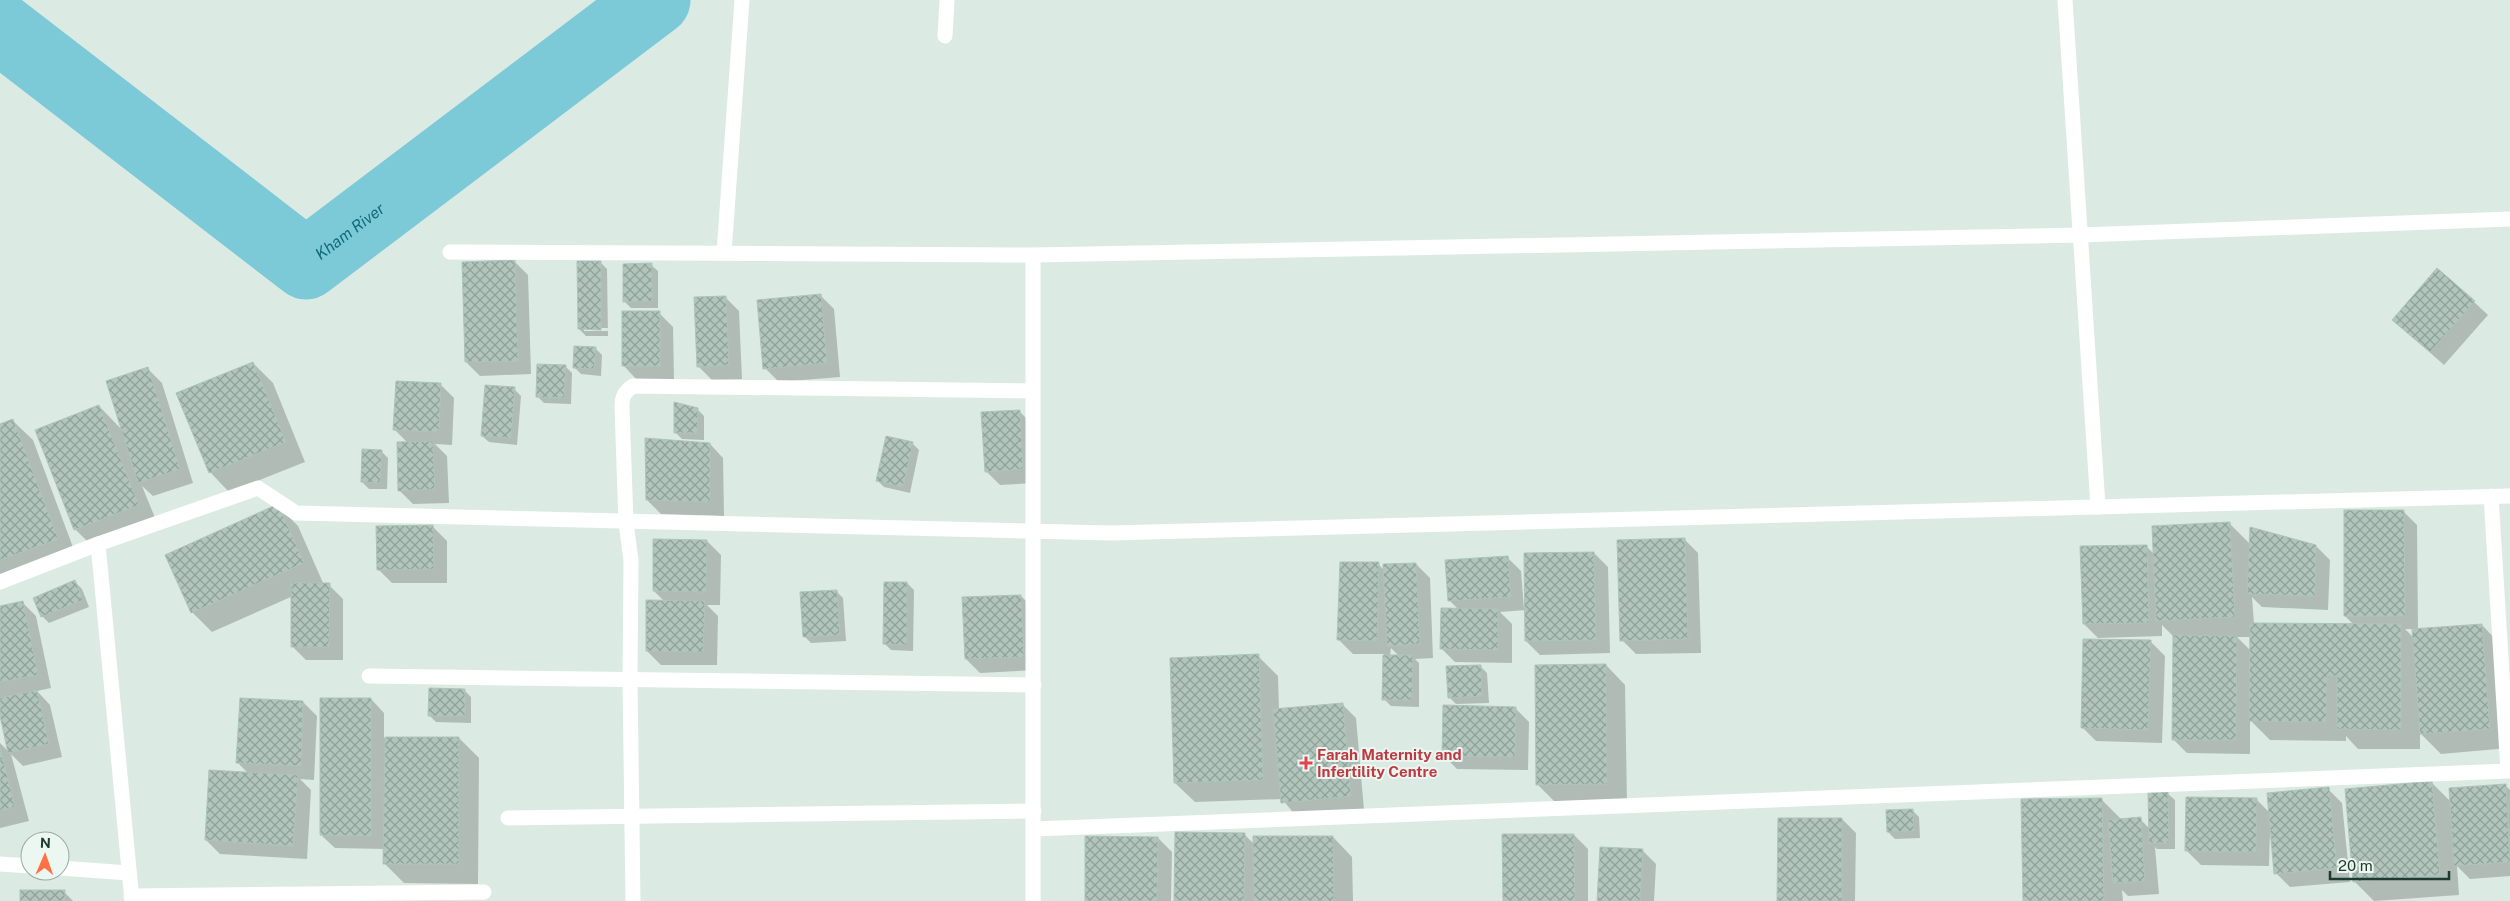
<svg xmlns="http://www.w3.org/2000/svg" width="2510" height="901" font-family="'Public Sans',sans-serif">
  <defs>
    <pattern id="building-cross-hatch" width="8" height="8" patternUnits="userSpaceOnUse" patternTransform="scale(1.25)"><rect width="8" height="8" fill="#b1c5bd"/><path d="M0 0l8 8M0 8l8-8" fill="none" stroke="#8fa19a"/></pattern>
  </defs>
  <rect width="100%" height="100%" fill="#dceae4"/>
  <g fill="#0003" fill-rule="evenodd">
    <polygon points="514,261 528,275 531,374 480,376 466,362"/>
    <path d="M600,262L607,269L608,336H586L579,329ZM584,328H608V331H584Z"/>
    <polygon points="651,265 658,271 658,308 631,308 624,301"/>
    <polygon points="820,295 834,309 840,377 779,382 765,368"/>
    <polygon points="725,297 739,311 742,379 712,380 698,366"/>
    <polygon points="2474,302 2488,315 2444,365 2393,320"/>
    <polygon points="659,313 673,327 674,379 637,380 624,366"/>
    <polygon points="595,348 602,355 601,376 581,374 574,367"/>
    <polygon points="253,363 273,383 305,462 229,492 210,472"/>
    <polygon points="565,366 572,373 571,404 544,403 537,396"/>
    <polygon points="148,369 162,383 193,483 153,496 142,486 158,525 95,549 75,529 99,406 122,430"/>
    <polygon points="440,384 454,398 452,445 435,444 447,456 449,503 413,504 399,490 408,443 394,429"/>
    <polygon points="514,389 521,396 517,445 489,442 482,436"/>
    <polygon points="697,409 704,416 704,440 682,439 675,432"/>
    <polygon points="1019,411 1033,425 1036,483 1000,485 986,471"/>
    <polygon points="13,421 33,440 77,558 0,587 0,425"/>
    <polygon points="912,443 919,450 910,493 884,487 877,480"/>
    <polygon points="710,444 723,458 724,516 661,514 647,500"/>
    <polygon points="381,451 388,458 387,489 369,489 362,482"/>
    <polygon points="278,506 298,526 324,585 329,585 343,599 343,660 306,660 292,646 293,596 212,632 192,612"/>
    <path d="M2403,511L2417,525L2418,630L2482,625L2501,645L2509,748L2441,754L2420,733V749H2358L2346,736V741L2270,740L2250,720V754L2187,753L2173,739L2174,637L2162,625V636L2098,638L2084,624L2146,546L2154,554L2229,523L2251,545L2316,546L2330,560L2328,610L2262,607L2252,597L2254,624L2354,625L2345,616ZM2405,629H2413L2414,638ZM2237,637H2251V651Z"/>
    <polygon points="433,527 447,541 447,583 392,583 378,569"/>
    <polygon points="1684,539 1698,553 1701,653 1636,654 1622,640"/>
    <polygon points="707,541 721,555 720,605 707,605 718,616 717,665 661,665 647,651 665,602 654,591"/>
    <polygon points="1594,553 1608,567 1610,653 1540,655 1526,641 1526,610 1500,612 1512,624 1512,663 1455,662 1441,648 1459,610 1450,601 1507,557 1521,571 1524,609 1526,609"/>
    <path d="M1378,564L1385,571L1416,564L1430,578L1433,658L1415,659L1419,663V707L1391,706L1384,699V654H1353L1339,640ZM1391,648L1399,656H1390Z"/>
    <polygon points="75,582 82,589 89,607 49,623 42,616"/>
    <polygon points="907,583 914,590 913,651 891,650 884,643"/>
    <polygon points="836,591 843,598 846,641 811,643 804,636"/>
    <polygon points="1021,596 1035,610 1037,670 980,673 966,659"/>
    <polygon points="22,602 36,616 51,688 37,691 50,705 62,757 23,766 11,754 29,821 0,828 0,743 9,752 0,710 0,607"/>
    <polygon points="2151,642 2165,656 2162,743 2096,741 2082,727"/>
    <polygon points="1258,656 1278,676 1279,709 1342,704 1356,718 1364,810 1296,816 1282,799 1195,802 1175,783"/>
    <polygon points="1606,665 1625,685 1627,803 1557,804 1537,784"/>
    <polygon points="1480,666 1487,673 1489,703 1456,704 1449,697"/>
    <polygon points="464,690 471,697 471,723 436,722 429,715"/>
    <polygon points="371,699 384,713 384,738 459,738 479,758 478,884 404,883 384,863 385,849 335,848 321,835"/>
    <polygon points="303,702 317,716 314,780 300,779 311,790 307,859 220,854 206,840 248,773 237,762"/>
    <polygon points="1515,708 1529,722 1528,770 1457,769 1443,755"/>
    <polygon points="2431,782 2451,802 2506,786 2510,790 2510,876 2470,879 2457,866 2459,895 2374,901 2354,881"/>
    <polygon points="2328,789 2342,803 2350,882 2290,887 2276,873 2272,832 2270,832 2269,866 2201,865 2187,851 2256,799 2270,813"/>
    <polygon points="2168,794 2175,800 2175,849 2157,849 2155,847 2159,894 2128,896 2122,890 2123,901 2024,901 2101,799 2121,819 2140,819 2150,829"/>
    <polygon points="1912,810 1919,817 1920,838 1895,839 1888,832"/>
    <polygon points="1842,819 1856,833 1855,901 1779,901"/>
    <polygon points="1244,834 1254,844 1333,837 1352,857 1353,901 1175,901"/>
    <polygon points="1574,835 1588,849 1588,901 1505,901"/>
    <polygon points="1158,838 1172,852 1171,901 1086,901"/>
    <polygon points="1642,850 1656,864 1654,901 1598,901"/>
    <polygon points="64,892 73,901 21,901"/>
  </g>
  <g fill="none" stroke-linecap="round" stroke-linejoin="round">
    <path stroke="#7cc9d7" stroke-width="71" id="s1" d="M0,28L306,264L655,0"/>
  </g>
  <g fill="url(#building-cross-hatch)" stroke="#aec4bb">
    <polygon points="515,260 518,361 465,362 462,262"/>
    <polygon points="577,261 601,261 601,330 578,329"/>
    <polygon points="652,263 652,301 623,302 623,264"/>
    <polygon points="2437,268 2475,301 2430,352 2392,320"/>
    <polygon points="821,294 827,363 763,369 757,300"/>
    <polygon points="726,296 729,365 697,367 694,297"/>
    <rect x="622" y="311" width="38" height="55"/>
    <polygon points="574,346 596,347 594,369 573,368"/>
    <polygon points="253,362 286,442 209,473 176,393"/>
    <polygon points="537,364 566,365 564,398 536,397"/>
    <polygon points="148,367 180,469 138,483 106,381"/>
    <polygon points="396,381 441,383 439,432 393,430"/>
    <polygon points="485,385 515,387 511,438 481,436"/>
    <polygon points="674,402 698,408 697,433 674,433"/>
    <polygon points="99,405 139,505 74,530 35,430"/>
    <polygon points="1020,410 1023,469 985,472 981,412"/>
    <polygon points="13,419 58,539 0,560 0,424"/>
    <polygon points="886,436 913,442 903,487 876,481"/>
    <polygon points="645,438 710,443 710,502 646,500"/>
    <polygon points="433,441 435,489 398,491 397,442"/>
    <polygon points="362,449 382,450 380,483 361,482"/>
    <polygon points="278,504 304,563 191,613 165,555"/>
    <polygon points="2344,510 2404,510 2405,616 2344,616"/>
    <polygon points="2230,522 2235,617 2156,621 2152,526"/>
    <polygon points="433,525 434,569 377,570 376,526"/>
    <polygon points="2250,527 2316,545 2315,596 2247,594"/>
    <polygon points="1685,538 1688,639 1620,641 1617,540"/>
    <polygon points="653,539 707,540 706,592 653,591"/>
    <polygon points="2147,545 2149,623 2083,624 2080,546"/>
    <polygon points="1594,552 1596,640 1525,641 1524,553"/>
    <polygon points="1508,556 1511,597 1448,601 1445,560"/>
    <polygon points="1340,562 1379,562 1377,641 1337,640"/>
    <polygon points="1416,563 1420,644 1387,646 1383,564"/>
    <polygon points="75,580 83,600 41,617 33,598"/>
    <polygon points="884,582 907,582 907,645 883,644"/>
    <polygon points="291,583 330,583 329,647 291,647"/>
    <polygon points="837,590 840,635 803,637 800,592"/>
    <polygon points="1021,595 1024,657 965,659 962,597"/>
    <polygon points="646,600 705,601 703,652 646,651"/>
    <polygon points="23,601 38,675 0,682 0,606"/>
    <polygon points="1441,608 1498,609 1498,650 1440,649"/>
    <polygon points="2250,623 2401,624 2401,730 2337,729 2337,676 2327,675 2326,722 2249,721"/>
    <polygon points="2482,624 2490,729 2420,734 2412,629"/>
    <polygon points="2173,635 2237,636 2236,740 2172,740"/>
    <polygon points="2083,639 2151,640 2148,730 2081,728"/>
    <polygon points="1259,654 1263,780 1174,783 1170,658"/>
    <polygon points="1383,655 1413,655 1412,700 1382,700"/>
    <polygon points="1606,664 1607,784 1536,785 1535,665"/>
    <polygon points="1481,665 1482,696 1448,698 1446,666"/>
    <polygon points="429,688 465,689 465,716 428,716"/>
    <polygon points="37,690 49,744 8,753 0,716 0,698"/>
    <polygon points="240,698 303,701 301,766 236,763"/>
    <polygon points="320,698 371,698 371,836 320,835"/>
    <polygon points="1343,703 1351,796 1281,803 1273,709"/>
    <polygon points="1443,705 1516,707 1515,757 1442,756"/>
    <polygon points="385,737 459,737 459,864 383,864"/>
    <polygon points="0,747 15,807 0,811"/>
    <polygon points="209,770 298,775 293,846 205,840"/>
    <polygon points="2432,781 2440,875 2353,882 2345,789"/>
    <polygon points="2506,784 2510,862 2454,866 2449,788"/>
    <polygon points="2329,787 2337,868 2274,874 2267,793"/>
    <polygon points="2148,792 2168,792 2169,843 2149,843"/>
    <polygon points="2186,797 2257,798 2256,852 2185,851"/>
    <polygon points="2102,798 2104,901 2023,901 2021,799"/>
    <polygon points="1913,809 1914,831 1887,832 1886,810"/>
    <polygon points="2141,817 2145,881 2113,883 2108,820"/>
    <polygon points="1778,818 1842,818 1842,901 1777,901"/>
    <polygon points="1175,832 1245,833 1244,901 1174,901"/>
    <polygon points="1502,834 1574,834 1575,901 1503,901"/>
    <polygon points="1085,836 1158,837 1157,901 1085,901"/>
    <polygon points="1253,836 1333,836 1334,901 1254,901"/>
    <polygon points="1600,847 1643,849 1640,901 1597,901"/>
    <rect x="20" y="890" width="45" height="11"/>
  </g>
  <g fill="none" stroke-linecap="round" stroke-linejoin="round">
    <g stroke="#fff" stroke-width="15">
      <polyline points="2065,0 2098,507"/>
      <polyline points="945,36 947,0"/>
      <polyline points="450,252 1033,255 2082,235 2510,219"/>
      <polyline points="724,253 742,0"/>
      <polyline points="1033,255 1033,901"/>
      <polyline points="98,544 132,901"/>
      <polyline points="0,582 98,544 258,488 296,513 1111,533 2510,496"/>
      <polyline points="369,676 1034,685"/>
      <polyline points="508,818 1034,811"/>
      <polyline points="1034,829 2508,771 2491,496"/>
      <polyline points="0,864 30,866"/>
      <polyline points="60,868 129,873"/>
      <polyline points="131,896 484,892"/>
      <path d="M633,901L630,680L631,560L626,523L622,407C622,397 624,392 633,386L1033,391"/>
    </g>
  </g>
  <path fill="#e0444e" stroke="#ecf7f1" stroke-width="2" d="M1303.5 755.5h5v5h5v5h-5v5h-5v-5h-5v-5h5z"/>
  <g text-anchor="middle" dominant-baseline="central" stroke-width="4" stroke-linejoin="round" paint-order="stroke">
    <g font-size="15" font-weight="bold" fill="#be3a42" stroke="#ecf7f1" text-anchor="start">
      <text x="1317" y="754">Farah Maternity and<tspan x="1317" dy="17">Infertility Centre</tspan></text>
    </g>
    <g font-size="16" font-style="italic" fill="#116b7c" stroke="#ecf7f1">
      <text stroke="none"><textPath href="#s1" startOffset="441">Kham River</textPath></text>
    </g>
  </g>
  <g transform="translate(45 856) rotate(2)"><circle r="24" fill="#ecf7f1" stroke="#99aca5"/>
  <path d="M0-4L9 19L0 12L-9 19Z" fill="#ff7145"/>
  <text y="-8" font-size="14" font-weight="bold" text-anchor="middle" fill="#1c3b32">N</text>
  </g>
  <path d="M2330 871v8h119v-8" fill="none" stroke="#1c3b32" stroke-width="2.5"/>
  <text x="2338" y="871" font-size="15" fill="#1c3b32" stroke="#ecf7f1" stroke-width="4" paint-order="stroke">20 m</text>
</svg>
